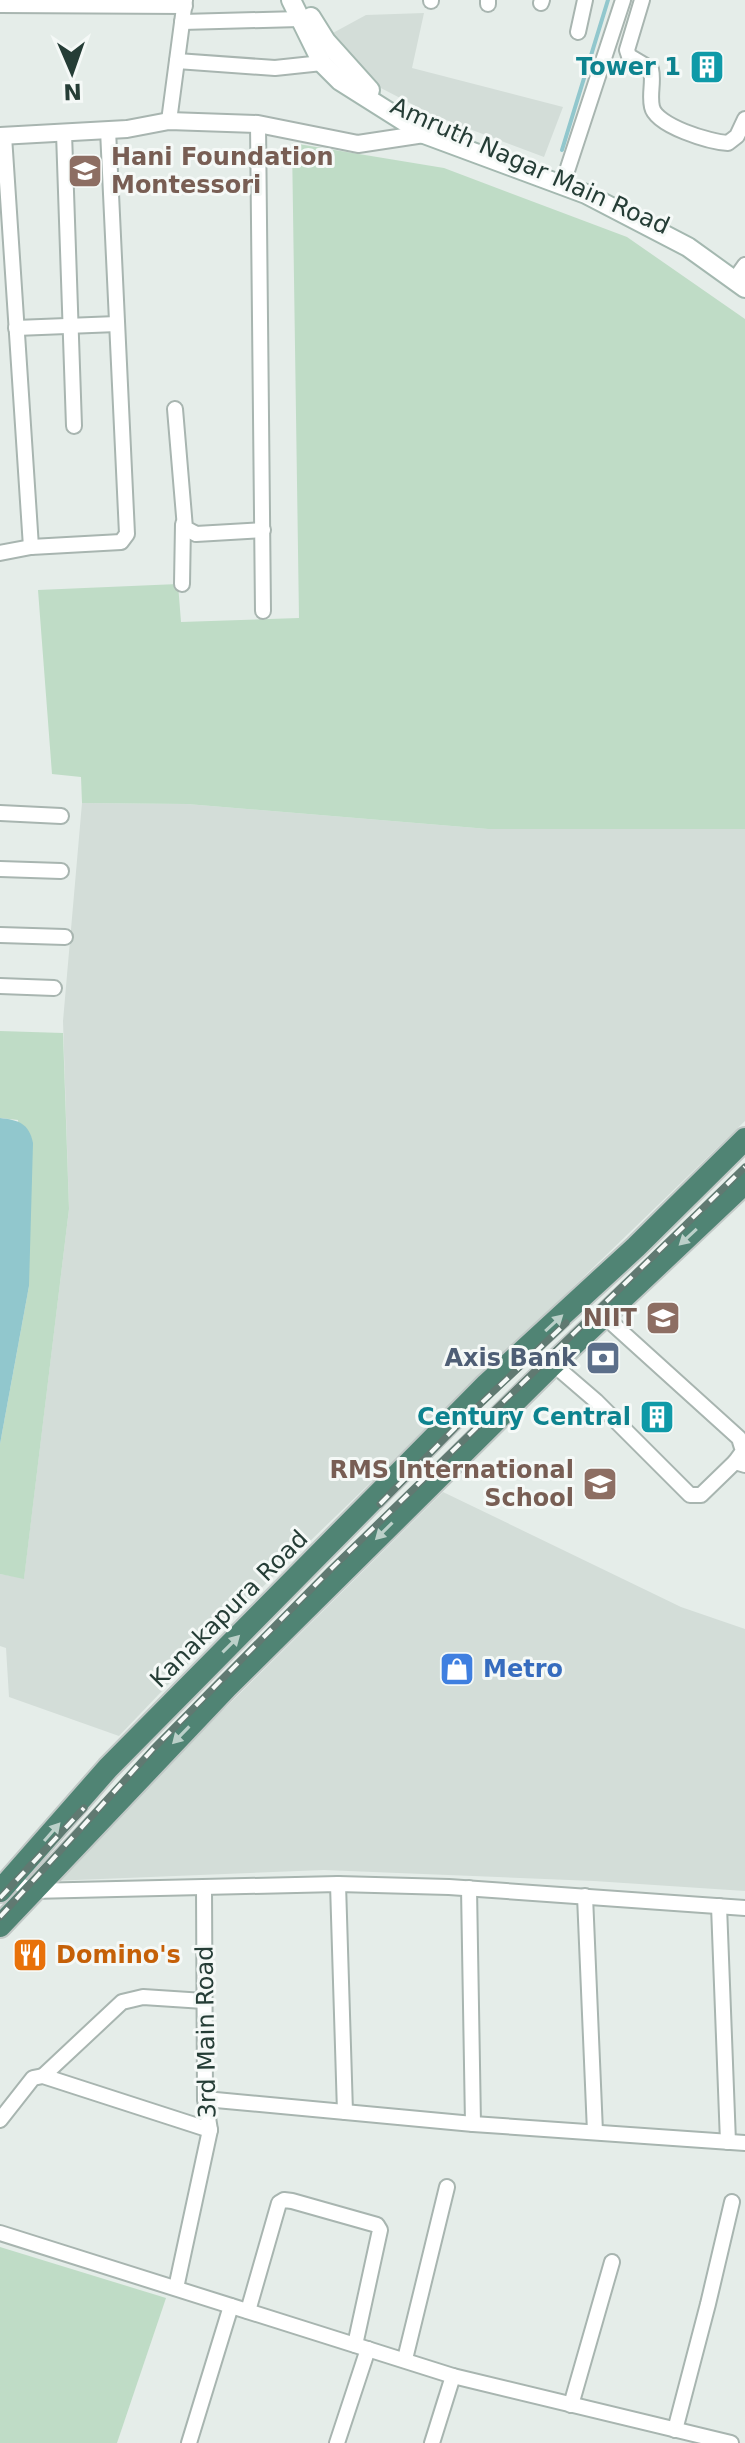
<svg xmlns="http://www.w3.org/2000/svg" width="745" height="2443" font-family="'DejaVu Sans',sans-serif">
  <rect width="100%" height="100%" fill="#e5ede9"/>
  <g fill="#d3ddd8">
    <polygon points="424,13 412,68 563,107 544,157 435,116 375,85 331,34 366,15"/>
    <polygon points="82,803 187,804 488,829 745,829 745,1121 248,1601 119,1736 9,1697 6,1648 0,1646 0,1574 24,1578 69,1209 63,1021"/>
    <polygon points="443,1492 681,1607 745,1629 745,1891 594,1881 324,1870 51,1881"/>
  </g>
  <g fill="#bfdcc6">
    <polygon points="292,143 444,168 627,237 745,319 745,829 488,829 187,804 82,803 81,777 52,774 38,590 178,584 181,622 299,618"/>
    <polygon points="0,1031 63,1033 69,1209 24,1579 0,1574 0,1444 29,1286 18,1120 0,1118"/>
    <polygon points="0,2247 166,2298 117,2443 0,2443"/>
  </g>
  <path fill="#91c7cd" d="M0,1118C18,1120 29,1123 33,1143L29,1286L0,1444Z"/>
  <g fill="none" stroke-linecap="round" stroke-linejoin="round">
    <polyline stroke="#91c7cd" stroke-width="4" points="562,150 608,0"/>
    <g stroke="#a8b5b0" stroke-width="18">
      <g id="minor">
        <path d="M642,0L627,50L629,56L651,69C654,82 649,94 652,107C656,126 710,142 728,143L737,136L745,119"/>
        <polyline points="431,1 431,0"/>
        <polyline points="541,3 542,0"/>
        <polyline points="488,4 488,0"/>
        <polyline points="0,5 185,6"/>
        <polyline points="182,22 300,19"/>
        <polyline points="578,32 585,0"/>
        <polyline points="177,61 275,68 322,63"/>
        <polyline points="169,121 185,0"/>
        <polyline points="258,124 263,611"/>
        <polyline points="64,133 74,426"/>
        <polyline points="4,136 31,547"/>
        <polyline points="565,177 623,0"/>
        <polyline points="740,272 745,265"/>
        <polyline points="16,328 117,324"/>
        <polyline points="175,409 185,528 196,534 263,530"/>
        <polyline points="0,553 31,547 121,542 127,534 108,130"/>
        <polyline points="182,584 183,524"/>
        <polyline points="0,813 61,816"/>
        <polyline points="0,869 61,871"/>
        <polyline points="0,935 65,937"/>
        <polyline points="0,986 54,988"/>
        <polyline points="603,1315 739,1438 743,1451 735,1462"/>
        <polyline points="553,1364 596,1401 690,1495 701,1495 735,1462 745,1465"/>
        <polyline points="11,1879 31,1891 338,1884 449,1887 745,1908"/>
        <polyline points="338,1884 345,2112"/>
        <polyline points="469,1888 473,2124"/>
        <polyline points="585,1896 595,2132"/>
        <polyline points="719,1906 728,2142"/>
        <polyline points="43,2076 122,2002 143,1997 204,2001"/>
        <polyline points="205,2099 473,2124 745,2143"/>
        <polyline points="0,2120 33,2078 43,2076 210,2130"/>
        <polyline points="0,2233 453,2376 731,2443"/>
        <polyline points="176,2288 210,2130 205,2099 204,1888"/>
        <polyline points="248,2311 279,2203 284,2200 292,2201 377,2225 380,2230 355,2345"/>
        <polyline points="405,2359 447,2187"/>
        <polyline points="571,2405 612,2262"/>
        <polyline points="675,2430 708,2304 732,2202"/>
        <polyline points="189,2443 231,2306"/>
        <polyline points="337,2443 368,2349"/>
        <polyline points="432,2443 453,2376"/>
      </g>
    </g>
    <g stroke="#a8b5b0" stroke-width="20">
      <polyline id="tertiary" points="0,136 127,129 169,121 258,124 358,144 424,134 433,125"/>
    </g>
    <g stroke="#a4b8b0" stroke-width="22">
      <g id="secondary">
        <polyline points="291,0 322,63 340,81 424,134 586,194 688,247 745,288"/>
        <polyline points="311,17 326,41 370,90"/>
      </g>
    </g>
    <g stroke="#c2c9c7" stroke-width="26">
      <g id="trunk">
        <polyline points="0,1891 108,1768 487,1384 636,1247 745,1139"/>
        <polyline points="0,1926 227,1687 553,1364 745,1183"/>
      </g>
    </g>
    <use href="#minor" stroke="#fff" stroke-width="14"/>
    <use href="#tertiary" stroke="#fff" stroke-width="16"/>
    <use href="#secondary" stroke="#fff" stroke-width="18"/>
    <use href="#trunk" stroke="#508474" stroke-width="22"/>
    <g stroke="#607971" stroke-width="7">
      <g id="rail">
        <polyline points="380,1504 455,1428 566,1323"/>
        <polyline points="0,1898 84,1808"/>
        <polyline points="0,1917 153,1749 330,1570 745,1167"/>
      </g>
    </g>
    <use href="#rail" stroke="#f5f9f7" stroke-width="4" stroke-dasharray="12" stroke-linecap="butt"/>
  </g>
  <defs><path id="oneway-solid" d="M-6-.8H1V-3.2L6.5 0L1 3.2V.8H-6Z" transform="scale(2)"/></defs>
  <g fill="#bbd0c9">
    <use href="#oneway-solid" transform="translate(688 1237) rotate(137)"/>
    <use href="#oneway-solid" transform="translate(554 1323) rotate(-43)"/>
    <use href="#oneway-solid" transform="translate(384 1531) rotate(135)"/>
    <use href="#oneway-solid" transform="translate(231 1644) rotate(-45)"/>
    <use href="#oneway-solid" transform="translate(181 1735) rotate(134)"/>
    <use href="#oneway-solid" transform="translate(52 1832) rotate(-49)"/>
  </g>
  <defs>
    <g id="building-square" transform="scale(1.8)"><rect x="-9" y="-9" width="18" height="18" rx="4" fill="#0f9aa8" stroke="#f5f9f7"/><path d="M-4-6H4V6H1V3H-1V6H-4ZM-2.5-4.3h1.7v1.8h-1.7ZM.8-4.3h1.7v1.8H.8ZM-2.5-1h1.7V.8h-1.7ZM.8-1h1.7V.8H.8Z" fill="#fff"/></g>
    <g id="school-square" transform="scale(1.8)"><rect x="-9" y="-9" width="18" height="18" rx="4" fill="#8d6e63" stroke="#f5f9f7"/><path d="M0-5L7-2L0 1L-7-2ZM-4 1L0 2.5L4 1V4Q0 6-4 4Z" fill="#fff"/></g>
    <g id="bank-square" transform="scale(1.8)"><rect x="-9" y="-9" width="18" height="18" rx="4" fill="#5c6f8a" stroke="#f5f9f7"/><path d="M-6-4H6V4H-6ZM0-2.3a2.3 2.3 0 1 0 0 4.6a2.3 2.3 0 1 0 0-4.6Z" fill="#fff"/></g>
    <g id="shop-square" transform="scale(1.8)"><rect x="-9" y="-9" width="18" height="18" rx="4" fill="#3f7fe0" stroke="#f5f9f7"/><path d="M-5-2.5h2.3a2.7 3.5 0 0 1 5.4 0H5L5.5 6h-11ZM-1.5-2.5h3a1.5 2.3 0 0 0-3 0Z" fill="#fff"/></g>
    <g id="restaurant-square" transform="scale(1.8)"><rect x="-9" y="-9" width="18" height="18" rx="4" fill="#e8710a" stroke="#f5f9f7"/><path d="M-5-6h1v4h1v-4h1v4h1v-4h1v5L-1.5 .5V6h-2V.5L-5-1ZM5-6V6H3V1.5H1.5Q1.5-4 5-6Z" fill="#fff"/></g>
  </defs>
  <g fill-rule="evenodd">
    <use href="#building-square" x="707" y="67"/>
    <use href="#school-square" x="85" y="171"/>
    <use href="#school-square" x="663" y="1318"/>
    <use href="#bank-square" x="603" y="1358"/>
    <use href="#building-square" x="657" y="1417"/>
    <use href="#school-square" x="600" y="1484"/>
    <use href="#shop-square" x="457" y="1669"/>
    <use href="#restaurant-square" x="30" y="1955"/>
  </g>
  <g text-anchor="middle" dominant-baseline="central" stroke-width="6" stroke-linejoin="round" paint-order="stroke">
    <g font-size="24" font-weight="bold" fill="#0d838f" stroke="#f5f9f7" text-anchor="end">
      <text x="681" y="67">Tower 1</text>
      <text x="631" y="1417">Century Central</text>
    </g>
    <g font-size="24" font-weight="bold" fill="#785e54" stroke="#f5f9f7" text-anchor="end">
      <text x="111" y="157" text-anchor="start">Hani Foundation<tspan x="111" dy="28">Montessori</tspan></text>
      <text x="637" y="1318">NIIT</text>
      <text x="574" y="1470">RMS International<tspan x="574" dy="28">School</tspan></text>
    </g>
    <g font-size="24" fill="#253d36" stroke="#f5f9f7">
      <text transform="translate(530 166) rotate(24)">Amruth Nagar Main Road</text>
      <text transform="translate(229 1609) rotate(-45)">Kanakapura Road</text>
      <text transform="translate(206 2032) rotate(-91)">3rd Main Road</text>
    </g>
    <g font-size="24" font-weight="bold" fill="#4e5e75" stroke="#f5f9f7" text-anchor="end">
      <text x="577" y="1358">Axis Bank</text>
    </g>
    <g font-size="24" font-weight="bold" fill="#366cbe" stroke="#f5f9f7" text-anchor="start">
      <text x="483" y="1669">Metro</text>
    </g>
    <g font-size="24" font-weight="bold" fill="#c56008" stroke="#f5f9f7" text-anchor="start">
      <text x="56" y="1955">Domino's</text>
    </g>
  </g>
  <g transform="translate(72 72) rotate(178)" stroke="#f5f9f7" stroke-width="6" paint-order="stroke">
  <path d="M0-6L14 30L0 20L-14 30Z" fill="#253d36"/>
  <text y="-12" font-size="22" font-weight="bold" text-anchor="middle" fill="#253d36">N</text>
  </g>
</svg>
